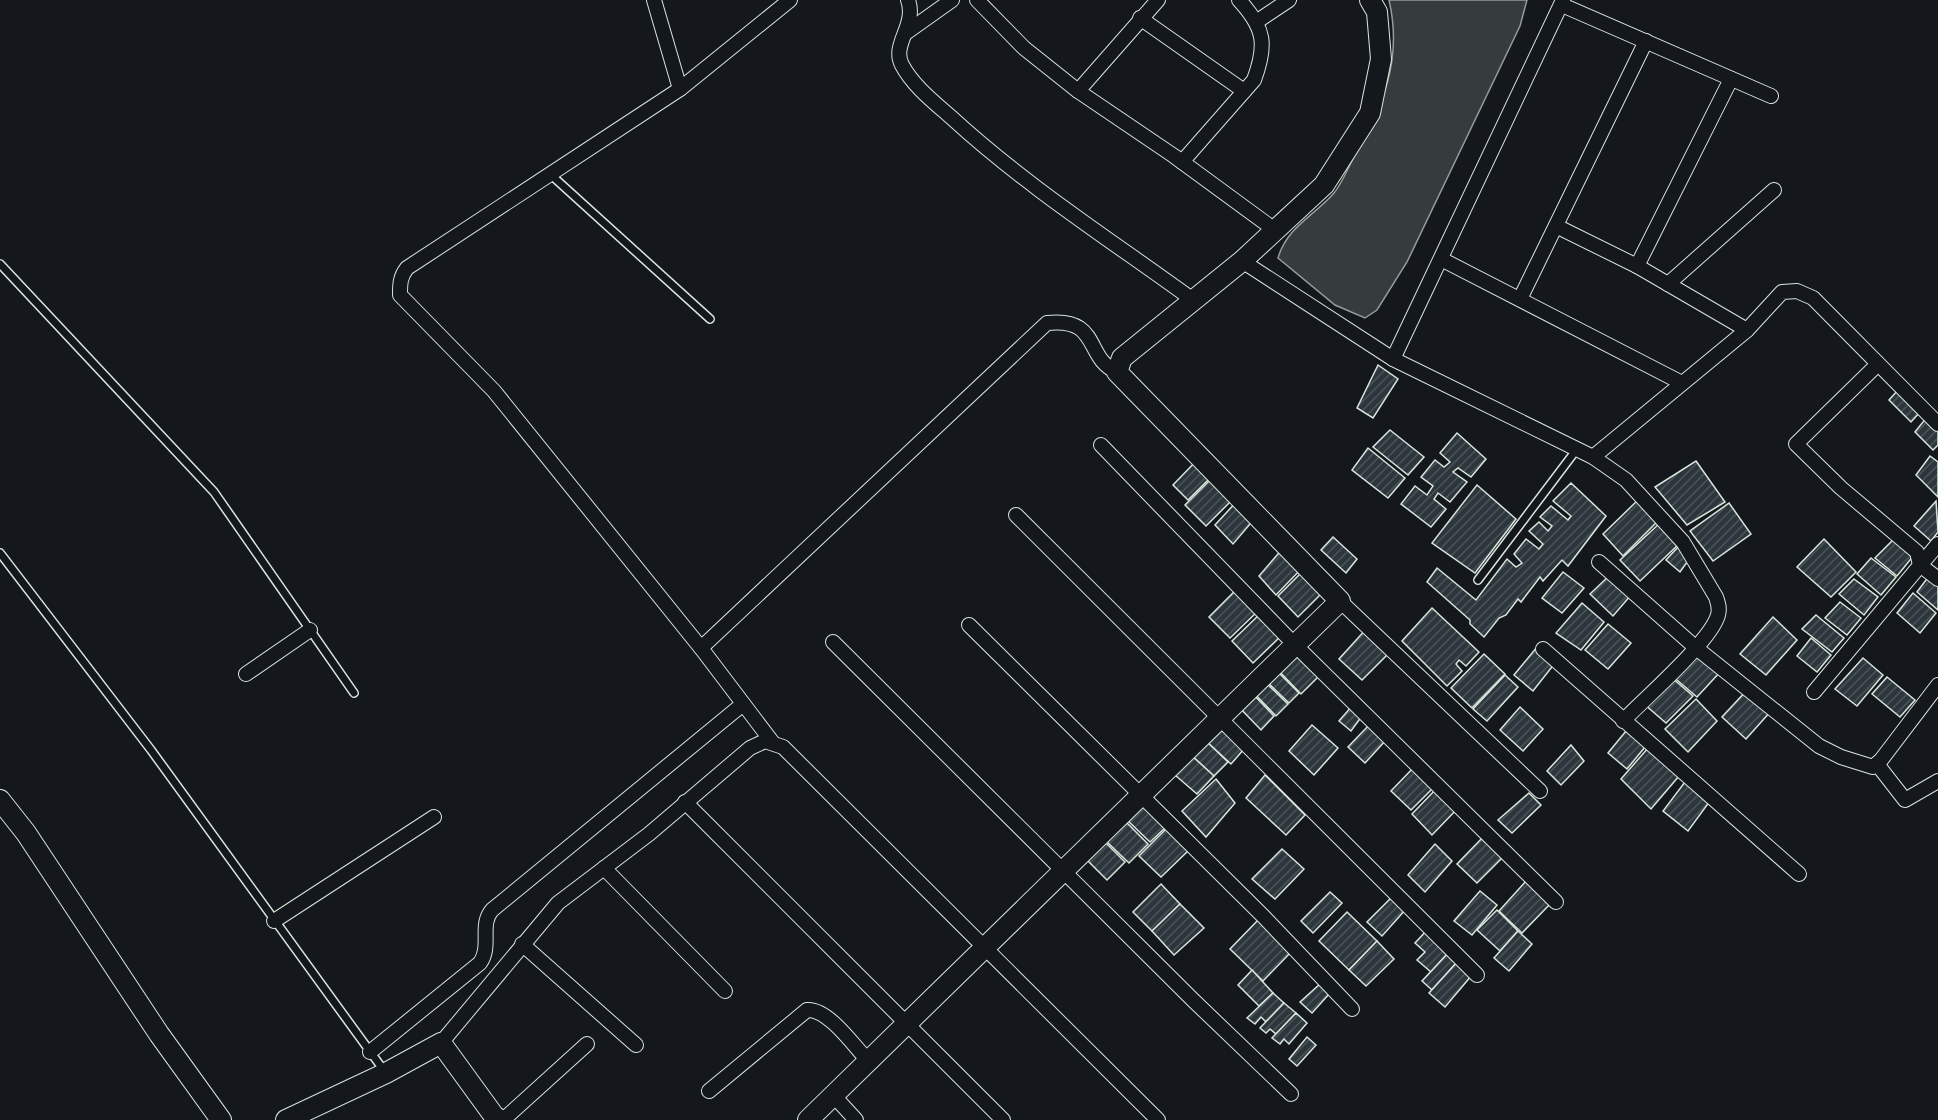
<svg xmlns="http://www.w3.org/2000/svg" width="1938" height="1120" font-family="'Source Sans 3',sans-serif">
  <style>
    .water { fill: #363b3e; stroke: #939e99; stroke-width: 1.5 }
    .building { fill: url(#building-hatch); stroke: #d8e6dc; stroke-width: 1.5 }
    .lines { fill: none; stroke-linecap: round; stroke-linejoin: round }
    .lane-casing { stroke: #d8e6dc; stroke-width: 10 }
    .street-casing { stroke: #d8e6dc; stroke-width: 16 }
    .secondary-casing { stroke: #d8e6dc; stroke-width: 22 }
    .lane { stroke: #14181c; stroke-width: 7 }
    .street { stroke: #14181c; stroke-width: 14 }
    .secondary { stroke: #14181c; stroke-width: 20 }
  </style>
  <defs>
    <pattern id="building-hatch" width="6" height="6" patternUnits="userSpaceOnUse" patternTransform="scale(1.5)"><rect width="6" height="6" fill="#2c363c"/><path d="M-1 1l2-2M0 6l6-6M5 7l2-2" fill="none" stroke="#4a5358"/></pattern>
  </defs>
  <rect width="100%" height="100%" fill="#14181c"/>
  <path class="water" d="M1389,0H1527L1520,26L1407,262L1377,310L1365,318L1335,305L1278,258C1287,227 1314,216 1334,193C1342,183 1348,168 1354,157C1383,105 1403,60 1389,0Z"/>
  <g class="building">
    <polygon points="1378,365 1398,379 1373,418 1357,408"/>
    <polygon points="1899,389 1921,411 1911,422 1889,400"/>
    <polygon points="1927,417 1938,428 1938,445 1933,450 1915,432"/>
    <polygon points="1390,430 1424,457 1408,475 1373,447"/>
    <polygon points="1457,433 1486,459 1471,477 1458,468 1453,472 1467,482 1450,502 1438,493 1434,499 1446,509 1431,527 1401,504 1415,486 1427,495 1433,486 1421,477 1435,460 1444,467 1450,462 1440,453"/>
    <polygon points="1368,448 1405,478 1388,498 1352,470"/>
    <polygon points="1930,456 1938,462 1938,497 1916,475"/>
    <polygon points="1199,458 1214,474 1188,500 1173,485"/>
    <polygon points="1696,461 1725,502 1687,525 1655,487"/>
    <polygon points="1215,475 1236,496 1206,526 1185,505"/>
    <polygon points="1571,483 1606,516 1568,566 1562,560 1543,581 1540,577 1521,602 1518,599 1506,615 1499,618 1484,637 1470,624 1470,620 1427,582 1437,568 1476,600 1507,559 1516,567 1522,563 1514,554 1526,539 1539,549 1543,544 1529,531 1539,522 1548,531 1552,526 1540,517 1551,506 1568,520 1571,516 1553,501"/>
    <polygon points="1477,485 1516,519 1475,573 1432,543"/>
    <polygon points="1239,499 1256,517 1233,544 1215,525"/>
    <polygon points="1639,499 1658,521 1623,556 1603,534"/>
    <polygon points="1936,501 1938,532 1931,541 1914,526"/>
    <polygon points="1729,503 1751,534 1713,561 1690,531"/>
    <polygon points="1660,523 1679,544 1640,581 1620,560"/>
    <polygon points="1333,537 1357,559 1346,573 1321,550"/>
    <polygon points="1824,539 1856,572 1831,597 1797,567"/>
    <polygon points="1894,539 1914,555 1897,576 1875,558"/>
    <polygon points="1680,545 1690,558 1680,572 1666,560"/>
    <polygon points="1284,547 1303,567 1276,595 1259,576"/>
    <polygon points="1871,558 1896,577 1881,595 1857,574"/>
    <polygon points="1305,569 1325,590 1298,617 1278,596"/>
    <polygon points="1563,572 1584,588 1562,613 1542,598"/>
    <polygon points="1610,575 1631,595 1613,616 1590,594"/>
    <polygon points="1929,576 1938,583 1938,610 1917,592"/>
    <polygon points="1854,579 1878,597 1864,615 1839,594"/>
    <polygon points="1239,587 1258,611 1230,638 1209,617"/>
    <polygon points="1913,593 1936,613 1920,633 1897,613"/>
    <polygon points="1840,602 1861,618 1847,635 1825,618"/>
    <polygon points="1582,603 1604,622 1581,650 1556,633"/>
    <polygon points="1432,608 1479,652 1466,666 1459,660 1456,664 1462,671 1447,686 1402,641"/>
    <polygon points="1261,613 1282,635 1253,663 1232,641"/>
    <polygon points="1816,615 1844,638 1832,652 1802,629"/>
    <polygon points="1773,617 1797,640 1766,675 1740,654"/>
    <polygon points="1608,624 1631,643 1608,669 1585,650"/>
    <polygon points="1367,628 1391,651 1362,680 1339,659"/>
    <polygon points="1811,638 1831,655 1817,672 1797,656"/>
    <polygon points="1537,647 1555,663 1533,691 1514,675"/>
    <polygon points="1296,649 1321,674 1301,694 1276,668"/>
    <polygon points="1696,650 1721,671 1697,697 1671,675"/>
    <polygon points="1484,654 1505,674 1472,708 1451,688"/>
    <polygon points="1863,658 1883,675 1857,706 1835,689"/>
    <polygon points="1275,669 1299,693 1289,703 1264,679"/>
    <polygon points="1505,675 1518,687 1487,721 1473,709"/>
    <polygon points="1671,677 1693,696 1666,723 1644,704"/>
    <polygon points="1887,677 1915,700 1900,717 1872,694"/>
    <polygon points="1263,680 1288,704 1276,716 1252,691"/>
    <polygon points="1747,690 1771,711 1746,739 1722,717"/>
    <polygon points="1251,692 1274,716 1261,730 1237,705"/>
    <polygon points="1696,699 1717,721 1688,752 1665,729"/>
    <polygon points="1352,706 1362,716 1351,731 1339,721"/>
    <polygon points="1520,707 1543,729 1523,751 1500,730"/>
    <polygon points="1370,724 1386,740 1365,763 1348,747"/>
    <polygon points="1220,725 1244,749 1231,764 1206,741"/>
    <polygon points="1312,725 1338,748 1314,775 1289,751"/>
    <polygon points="1626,731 1645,747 1627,769 1608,753"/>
    <polygon points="1206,741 1228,762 1214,776 1191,755"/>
    <polygon points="1571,745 1584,761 1561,785 1547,771"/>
    <polygon points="1648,748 1679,776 1651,809 1621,779"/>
    <polygon points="1191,755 1214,776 1197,794 1175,775"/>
    <polygon points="1415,766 1435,786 1411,810 1391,791"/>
    <polygon points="1265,775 1305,815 1286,835 1246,798"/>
    <polygon points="1216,779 1235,803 1206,837 1182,811"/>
    <polygon points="1685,782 1710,801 1688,831 1663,811"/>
    <polygon points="1437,788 1458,808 1432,835 1412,814"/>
    <polygon points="1529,793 1541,805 1512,833 1498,820"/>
    <polygon points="1143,803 1166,827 1150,842 1126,819"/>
    <polygon points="1125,821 1148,844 1129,863 1105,840"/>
    <polygon points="1167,828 1189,850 1161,877 1139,856"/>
    <polygon points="1485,835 1505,855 1477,883 1457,864"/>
    <polygon points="1104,841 1125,862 1107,880 1086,859"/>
    <polygon points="1435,844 1452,861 1425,892 1408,875"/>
    <polygon points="1282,849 1304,869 1275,899 1252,879"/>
    <polygon points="1528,879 1552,902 1522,933 1499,911"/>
    <polygon points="1161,884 1180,904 1152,931 1133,912"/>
    <polygon points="1480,891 1497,905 1472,935 1454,921"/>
    <polygon points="1330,892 1342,903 1313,933 1301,921"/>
    <polygon points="1392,897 1406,909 1382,936 1367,922"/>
    <polygon points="1180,904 1204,928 1174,955 1152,931"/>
    <polygon points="1497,910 1518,931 1500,951 1477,930"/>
    <polygon points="1347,912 1377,941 1349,970 1319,941"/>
    <polygon points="1259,919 1291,952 1263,981 1230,949"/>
    <polygon points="1427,930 1449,952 1431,972 1417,960 1425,952 1415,943"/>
    <polygon points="1518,931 1532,944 1509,971 1494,958"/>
    <polygon points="1377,941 1394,959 1366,986 1349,970"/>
    <polygon points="1449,952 1458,961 1432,990 1422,981"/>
    <polygon points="1458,961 1472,975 1445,1007 1429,993"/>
    <polygon points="1252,970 1273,993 1259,1006 1238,985"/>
    <polygon points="1321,983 1330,993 1312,1013 1300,1002"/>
    <polygon points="1273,993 1284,1003 1266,1022 1261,1017 1255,1024 1247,1018"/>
    <polygon points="1284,1003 1296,1013 1276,1034 1270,1029 1266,1033 1260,1028"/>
    <polygon points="1296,1013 1307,1023 1289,1044 1284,1039 1280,1044 1272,1038"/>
    <polygon points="1307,1037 1316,1045 1297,1066 1289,1059"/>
  </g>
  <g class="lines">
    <defs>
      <g id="lane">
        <polyline points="550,174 710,319"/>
        <polyline points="0,264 214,492 354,693"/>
        <polyline points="0,553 151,750 385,1072"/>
        <polyline points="1478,580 1577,449"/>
      </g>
      <g id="street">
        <polyline points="654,0 680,89"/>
        <path d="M908,0C917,26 891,44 902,65C913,86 935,103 952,118C1026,186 1112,241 1193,300"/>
        <polyline points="977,0 1024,48 1078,91 1174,156 1275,230"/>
        <polyline points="1562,5 1771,96"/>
        <polyline points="1140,18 1244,91"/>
        <polyline points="1256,22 1289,0"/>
        <polyline points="907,32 952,0"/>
        <polyline points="1078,91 1158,0"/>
        <path d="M1182,162L1254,80C1267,45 1265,28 1239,0"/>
        <polyline points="1556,226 1637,266 1747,330"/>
        <polyline points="1441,259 1682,383"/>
        <path d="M1242,261L1393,359L1593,457L1626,480L1683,542L1716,597C1718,603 1720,608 1718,615C1711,641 1645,698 1623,721"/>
        <polyline points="1637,266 1731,79"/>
        <polyline points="1668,284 1774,190"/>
        <polyline points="1520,299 1646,41"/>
        <polyline points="1393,359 1563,0"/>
        <polyline points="1878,364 1796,444 1841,488 1917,552 1920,565 1938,579"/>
        <polyline points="1101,445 1295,645 1556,902"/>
        <polyline points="1593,457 1747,330 1782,292 1797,291 1813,298 1938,424"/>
        <polyline points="1016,515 1477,975"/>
        <polyline points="1599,562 1695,647 1819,746 1841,757 1873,767 1881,760 1938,685"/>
        <polyline points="1340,601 1540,791"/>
        <polyline points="969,625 1263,916 1352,1009"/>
        <polyline points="833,642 1194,1001 1291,1094"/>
        <path d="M701,648L1047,323C1101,317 1084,358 1117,372"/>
        <polyline points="1543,649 1799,874"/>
        <polyline points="246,674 310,630"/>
        <polyline points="1814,692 1938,544"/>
        <path d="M773,743L701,648L494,391L400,295C400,284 400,277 407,268L680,89L790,0"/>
        <polyline points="1877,764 1905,800 1938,781"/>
        <polyline points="685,802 1003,1120"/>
        <polyline points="604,868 725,991"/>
        <polyline points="274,921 434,817"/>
        <polyline points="522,944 636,1045"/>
        <polyline points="441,1043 558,903 649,834 750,748 765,741 783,747 1158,1120"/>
        <path d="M370,1052L480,963C492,946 479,925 492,910L743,704"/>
        <path d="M709,1091L807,1010C828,1008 855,1047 869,1062"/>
        <polyline points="834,1096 856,1120"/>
        <polyline points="503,1120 587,1044"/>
      </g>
      <g id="secondary">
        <polyline points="0,800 26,833 159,1034 221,1120"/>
        <polyline points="286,1120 386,1073 441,1043 494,1116 500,1120"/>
        <polyline points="808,1120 1340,601 1117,372 1122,358 1242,261 1324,185 1370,113 1381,59 1377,12 1370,0"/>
      </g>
    </defs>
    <use href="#lane" class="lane-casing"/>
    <use href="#street" class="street-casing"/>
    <use href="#secondary" class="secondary-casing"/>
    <use href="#lane" class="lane"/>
    <use href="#street" class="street"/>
    <use href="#secondary" class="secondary"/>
  </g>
</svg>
